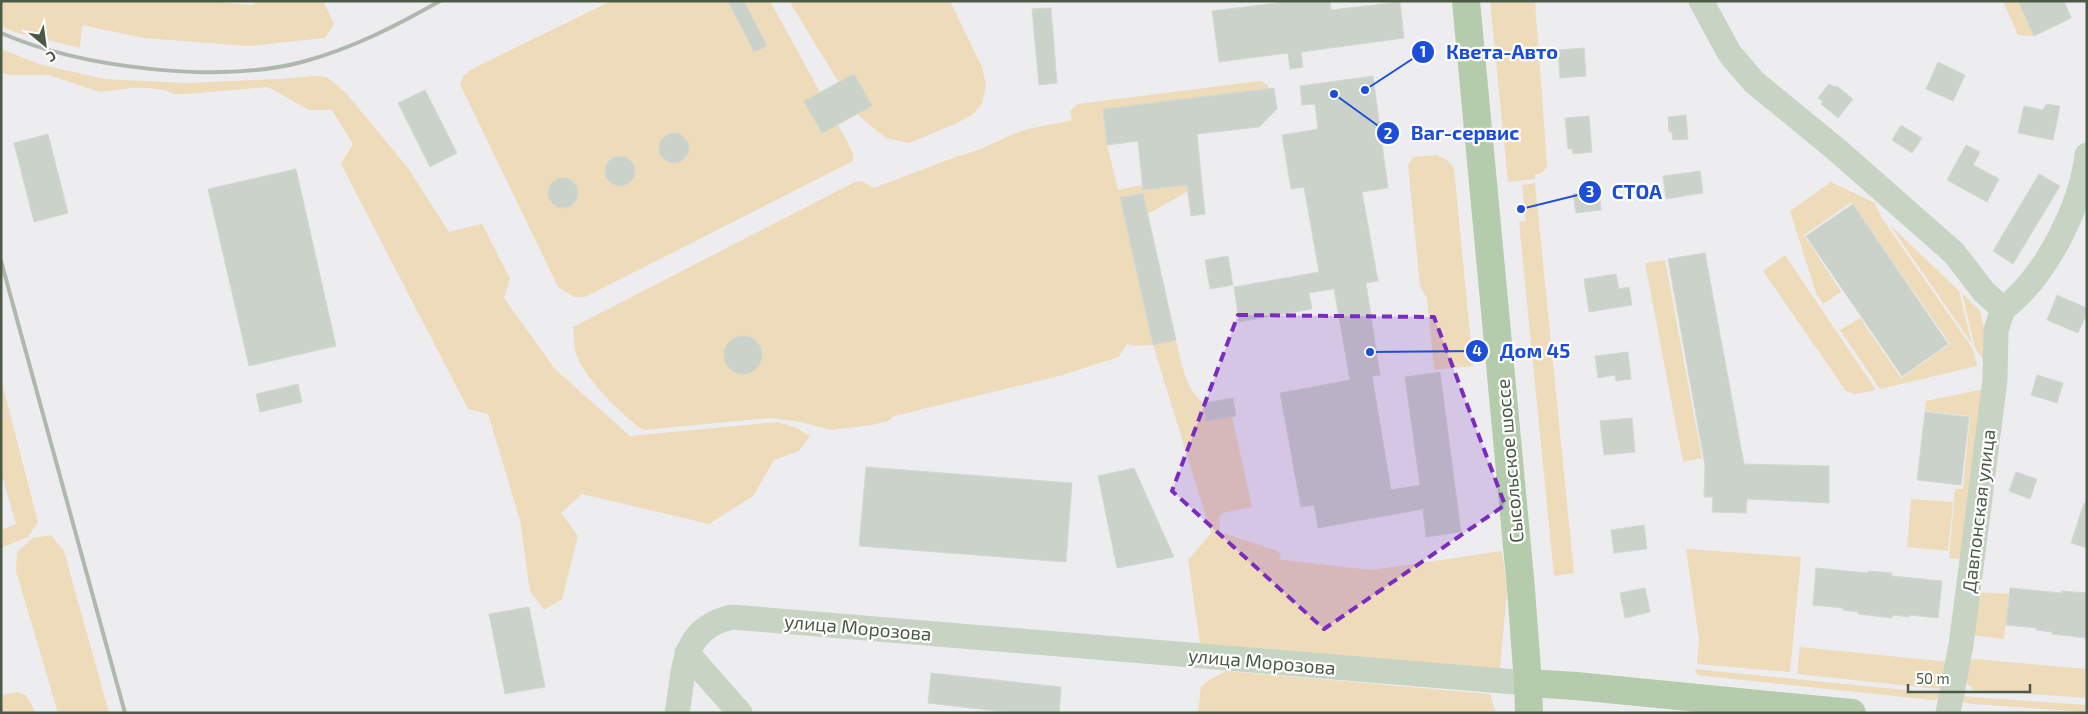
<svg xmlns="http://www.w3.org/2000/svg" width="2088" height="714" font-family="'Exo 2',sans-serif">
  <style>
    .green { fill: #eedbba }
    .building { fill: #cbd2ca; stroke: #d1d9d1 }
    .lines { fill: none; stroke-linecap: round; stroke-linejoin: round }
    .minor { stroke: #c8d4c3; stroke-width: 25 }
    .major { stroke: #b5ccac; stroke-width: 28 }
    .rail { stroke: #b0b7af; stroke-width: 4 }
    .marked { fill: #7b2cbf; fill-opacity: 0.2; stroke: #7b2cbf; stroke-width: 4; stroke-dasharray: 10 6; stroke-linejoin: round }
    .labels { text-anchor: middle; dominant-baseline: central; stroke-width: 4.5; stroke-linejoin: round; paint-order: stroke }
    .street-label { font-size: 19px; fill: #4b5a45; stroke: #fff }
    .leader { fill: none; stroke: #1d4ed8; stroke-width: 2 }
    .callout-dot { fill: #1d4ed8; stroke: #fff; stroke-width: 2 }
    .mark-label { font-size: 15px; text-anchor: middle; font-weight: bold; fill: #fff }
    .callout-label { font-size: 20px; text-anchor: middle; font-weight: bold; fill: #1d4ed8; stroke: #fff; stroke-width: 4.5; stroke-linejoin: round; paint-order: stroke }
  </style>
  <rect width="100%" height="100%" fill="#ededf0"/>
  <g class="green">
    <polygon points="1,1 204,1 253,5 256,1 323,1 334,24 325,38 248,46 144,38 82,25 80,48 14,32 1,26"/>
    <polygon points="611,1 770,1 847,141 853,154 853,161 585,297 574,297 558,287 460,84 464,75 470,70"/>
    <polygon points="789,1 950,1 982,67 986,85 982,104 972,115 953,125 909,143 886,138 860,117"/>
    <polygon points="1490,1 1535,1 1547,165 1545,170 1540,174 1535,174 1535,179 1508,182"/>
    <polygon points="2003,1 2018,1 2034,36 2018,35"/>
    <polygon points="1,49 39,64 104,79 185,83 280,79 316,76 327,77 345,92 408,168 449,232 482,224 510,279 504,298 555,369 630,436 777,422 797,428 810,436 799,451 774,460 753,496 709,524 582,494 561,513 578,536 562,599 544,610 530,591 520,520 488,414 468,409 341,164 353,144 332,110 309,110 268,87 188,94 174,94 165,90 148,88 132,88 100,92 48,75 11,75 1,73"/>
    <path d="M1260,81L1267,84L1270,89L1103,110L1107,145L1118,190L1141,185L1144,190L1202,183L1148,214L1147,210L1120,199L1153,345L1176,340C1181,361 1185,388 1203,403C1210,409 1223,413 1232,416L1252,507L1223,513L1219,517L1220,532L1278,551L1281,556L1279,559L1283,560L1372,570L1502,551L1507,591L1500,669L1200,644L1188,560L1211,533L1153,345L1135,346L1127,344L1119,357L1059,376L894,416L888,421L872,425L831,430L801,422L770,418L643,430C622,415 581,376 575,350C574,343 574,334 573,327L855,182L862,181L874,188L958,156C979,152 996,141 1016,133C1034,126 1053,125 1072,120L1070,111L1078,104Z"/>
    <polygon points="1437,155 1447,160 1454,168 1473,366 1434,370 1427,298 1420,286 1408,165 1413,157"/>
    <polygon points="1831,182 1875,203 1881,217 1973,349 1977,366 1880,389 1840,330 1860,318 1901,378 1950,344 1852,202 1804,235 1841,292 1823,304 1816,293 1790,211"/>
    <polygon points="1535,183 1574,573 1554,576 1519,222 1526,221 1522,185"/>
    <polygon points="1889,224 1959,291 1972,344"/>
    <polygon points="1785,255 1876,390 1855,394 1846,391 1763,271"/>
    <polygon points="1665,260 1702,458 1683,462 1645,263"/>
    <polygon points="1962,293 1980,311 1992,363 1987,365 1975,348"/>
    <polygon points="1,379 38,522 28,537 1,548 1,530 16,524 1,472"/>
    <polygon points="1979,390 1984,391 1966,560 1949,558 1955,489 1963,489 1970,416 1925,411 1926,401"/>
    <polygon points="1911,499 1953,502 1948,551 1907,547"/>
    <polygon points="51,535 64,551 109,713 58,713 16,571 17,552 33,538"/>
    <polygon points="1686,549 1801,557 1790,672 1697,664 1699,640"/>
    <polygon points="1975,592 2009,594 2004,639 1972,635"/>
    <polygon points="1800,647 1950,662 1943,686 1938,689 1797,674"/>
    <polygon points="1974,659 2087,669 2087,698 1973,690 1966,682 1969,661"/>
    <polygon points="1694,669 1945,694 1939,699 1932,700 1705,676 1698,675"/>
    <polygon points="1226,671 1490,694 1496,713 1198,713 1201,687 1209,680"/>
    <polygon points="18,692 26,695 36,713 1,713 1,695"/>
    <polygon points="1959,696 2087,705 2087,712 1973,704 1961,702"/>
  </g>
  <g class="building">
    <polygon points="728,1 744,1 767,46 754,52"/>
    <polygon points="1293,1 1330,1 1331,10 1400,2 1404,38 1301,52 1303,67 1290,69 1288,53 1219,62 1212,11"/>
    <polygon points="2018,1 2064,1 2071,18 2034,36"/>
    <polygon points="1051,8 1057,83 1039,85 1032,9"/>
    <polygon points="1584,48 1586,76 1560,78 1558,50"/>
    <polygon points="1938,62 1965,75 1953,101 1926,89"/>
    <polygon points="854,74 872,106 822,133 804,101"/>
    <polygon points="1373,76 1388,188 1362,192 1378,281 1366,283 1380,375 1372,376 1391,490 1420,485 1405,377 1440,372 1461,532 1426,537 1423,509 1318,528 1314,505 1301,507 1280,393 1350,380 1334,289 1309,293 1312,309 1239,322 1234,287 1319,272 1304,187 1291,189 1282,135 1318,129 1315,104 1302,105 1300,86"/>
    <polygon points="1829,84 1834,87 1837,86 1853,99 1838,118 1821,104 1823,101 1818,98"/>
    <polygon points="1274,88 1277,109 1259,127 1197,134 1205,214 1191,216 1187,185 1143,190 1138,141 1107,145 1103,109"/>
    <polygon points="425,90 457,153 430,167 398,103"/>
    <polygon points="2046,104 2060,106 2053,140 2018,133 2024,106 2043,110"/>
    <polygon points="1686,115 1688,139 1673,140 1672,132 1669,132 1668,117"/>
    <polygon points="1589,116 1592,152 1573,154 1572,148 1568,149 1565,118"/>
    <polygon points="1901,125 1922,138 1912,153 1892,140"/>
    <circle cx="674" cy="148" r="15"/>
    <polygon points="48,134 68,213 34,222 14,143"/>
    <polygon points="1966,145 1980,152 1973,165 1999,179 1987,202 1947,180"/>
    <circle cx="620" cy="171" r="15"/>
    <polygon points="296,169 336,346 249,366 208,189"/>
    <polygon points="1700,171 1703,193 1666,199 1663,176"/>
    <polygon points="2039,174 2060,186 2013,264 1993,251"/>
    <circle cx="563" cy="193" r="15"/>
    <polygon points="1599,190 1601,210 1576,213 1573,194"/>
    <polygon points="1143,193 1176,340 1153,345 1120,198"/>
    <polygon points="1853,204 1948,344 1902,376 1806,236"/>
    <polygon points="1705,253 1744,464 1829,466 1829,503 1747,499 1746,513 1712,512 1713,497 1704,497 1705,465 1668,259"/>
    <polygon points="1228,256 1233,285 1210,289 1205,260"/>
    <polygon points="1616,274 1619,289 1629,287 1632,305 1589,312 1584,279"/>
    <polygon points="2057,295 2087,308 2087,313 2078,333 2047,320"/>
    <circle cx="743" cy="355" r="19"/>
    <polygon points="1628,352 1631,379 1616,381 1615,375 1598,378 1595,356"/>
    <polygon points="2037,375 2063,383 2057,403 2031,395"/>
    <polygon points="298,384 302,402 260,412 256,394"/>
    <polygon points="1233,398 1236,416 1206,421 1203,403"/>
    <polygon points="1925,412 1969,417 1961,485 1917,480"/>
    <polygon points="1632,418 1635,452 1604,455 1600,421"/>
    <polygon points="866,467 1072,483 1066,562 859,546"/>
    <polygon points="1134,468 1174,557 1117,568 1098,476"/>
    <polygon points="2016,472 2037,479 2030,499 2009,491"/>
    <polygon points="2084,503 2087,503 2087,548 2071,543"/>
    <polygon points="1644,525 1647,549 1614,553 1611,530"/>
    <polygon points="1816,568 1868,573 1868,571 1892,573 1892,576 1942,581 1938,618 1909,615 1909,617 1893,615 1892,618 1858,614 1858,612 1843,610 1843,608 1813,605"/>
    <polygon points="1645,588 1650,612 1625,618 1620,593"/>
    <polygon points="2010,588 2062,593 2062,591 2087,593 2087,638 2052,634 2052,632 2036,630 2037,628 2006,625"/>
    <polygon points="529,607 545,687 505,694 489,614"/>
    <polygon points="931,673 1061,687 1059,713 1014,713 928,703"/>
  </g>
  <g class="lines">
    <g class="minor">
      <polyline points="1701,1 1730,54 1754,82 1837,150 1954,253 1984,292 2003,309"/>
      <path d="M2003,309C2045,278 2081,207 2087,155"/>
      <polyline points="687,653 740,713"/>
      <path d="M677,713C685,669 680,629 732,617L1528,683"/>
      <polyline points="1948,713 1961,645 1971,568 1995,380 1996,330 2003,309"/>
    </g>
    <g class="major">
      <polyline points="1466,1 1521,589 1528,683 1529,713"/>
      <polyline points="1528,683 1576,686 1852,713"/>
    </g>
    <g class="rail">
      <path d="M1,33C82,68 217,84 302,62C351,49 396,26 440,1"/>
      <polyline points="1,261 125,713"/>
    </g>
  </g>
  <path class="marked" d="M1238,315L1434,317L1505,505L1324,629L1172,491Z"/>
  <g class="labels">
    <g class="street-label">
      <text transform="translate(1509 461) rotate(-95)">Сысольское шоссе</text>
      <text transform="translate(1978 511) rotate(-83)">Давпонская улица</text>
      <text transform="translate(858 627) rotate(5)">улица Морозова</text>
      <text transform="translate(1262 661) rotate(5)">улица Морозова</text>
    </g>
  </g>
  <path class="leader" d="M1365 90L1423 52M1334 94L1388 133M1521 209L1590 192M1370 352L1477 351"/>
  <g class="callout-dot">
    <circle cx="1365" cy="90" r="5"/>
    <circle cx="1334" cy="94" r="5"/>
    <circle cx="1521" cy="209" r="5"/>
    <circle cx="1370" cy="352" r="5"/>
    <circle cx="1423" cy="52" r="12"/>
    <circle cx="1388" cy="133" r="12"/>
    <circle cx="1590" cy="192" r="12"/>
    <circle cx="1477" cy="351" r="12"/>
  </g>
  <g class="mark-label">
    <text x="1423" y="57">1</text>
    <text x="1388" y="139">2</text>
    <text x="1590" y="197">3</text>
    <text x="1477" y="356">4</text>
  </g>
  <g class="callout-label">
    <text x="1502" y="59">Квета-Авто</text>
    <text x="1465" y="140">Ваг-сервис</text>
    <text x="1637" y="199">СТОА</text>
    <text x="1535" y="358">Дом 45</text>
  </g>
  <rect width="2088" height="714" fill="none" stroke="#4b5a45" stroke-width="5"/>
  <g transform="translate(45 45) rotate(151)" stroke="#ffffff" stroke-width="4" paint-order="stroke">
  <path d="M0-4L9 19L0 12L-9 19Z" fill="#4b5a45"/>
  <text y="-8" font-size="14" font-weight="bold" text-anchor="middle" fill="#4b5a45">С</text>
  </g>
  <path d="M1908 684v8h122v-8" fill="none" stroke="#4b5a45" stroke-width="2.5"/>
  <text x="1916" y="684" font-size="15" fill="#4b5a45" stroke="#ffffff" stroke-width="4" paint-order="stroke">50 m</text>
</svg>
